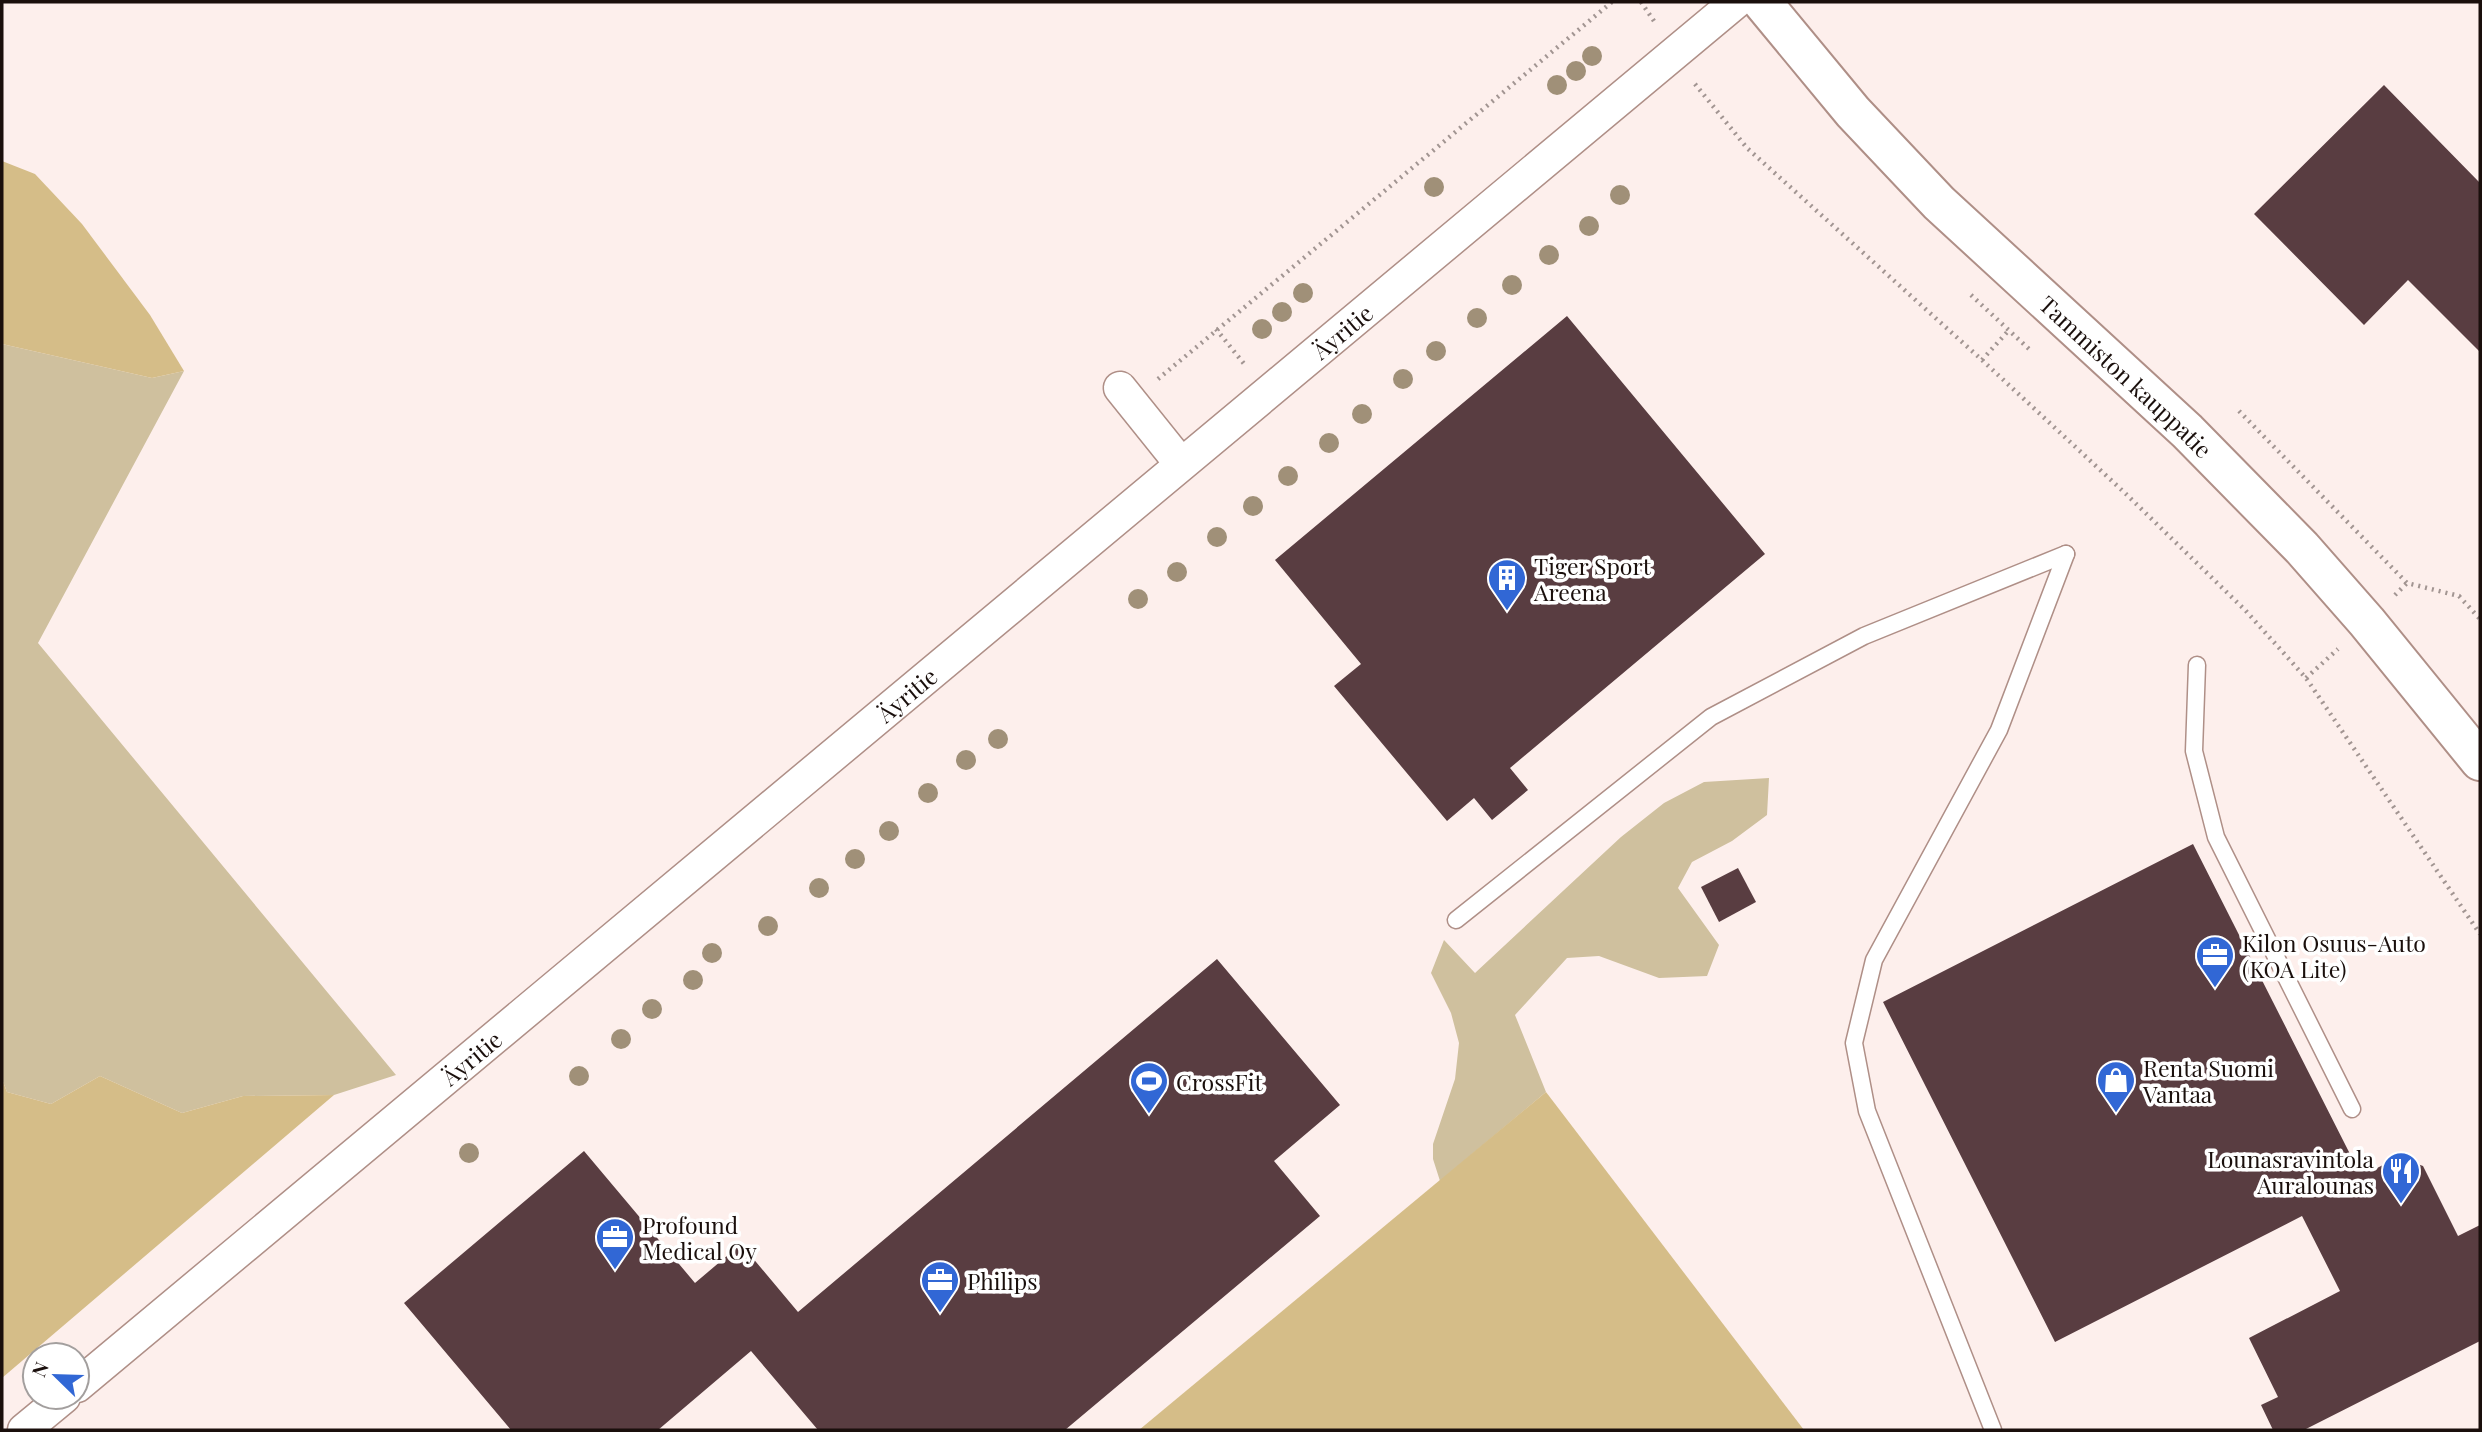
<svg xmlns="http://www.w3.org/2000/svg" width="2482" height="1432" font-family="'Playfair Display',serif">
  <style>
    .green { fill: #cfc09e }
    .forest { fill: #d5bd88 }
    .building { fill: #593d41 }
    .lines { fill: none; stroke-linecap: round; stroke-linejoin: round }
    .lane-casing { stroke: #af8f87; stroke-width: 19 }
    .street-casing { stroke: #af8f87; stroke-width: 35 }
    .secondary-casing { stroke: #af8f87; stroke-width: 42 }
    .path { stroke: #a29592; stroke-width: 4.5; stroke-dasharray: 2 5; stroke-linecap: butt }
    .lane { stroke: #fff; stroke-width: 16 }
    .street { stroke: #fff; stroke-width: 32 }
    .secondary { stroke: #fff; stroke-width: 38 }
    .tree { fill: #a09078 }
    .labels { text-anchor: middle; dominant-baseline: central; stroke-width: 7; stroke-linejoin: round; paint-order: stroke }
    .street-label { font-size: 23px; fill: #1a0f0c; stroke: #fff }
    .poi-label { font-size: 23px; fill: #1a0f0c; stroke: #fff; text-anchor: start }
  </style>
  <rect width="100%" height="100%" fill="#fdefec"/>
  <g class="green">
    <polygon points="2,344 152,378 184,371 38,643 396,1075 334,1095 243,1096 182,1113 100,1076 51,1104 7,1092 2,1079"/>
    <polygon points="1769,778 1767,815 1732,841 1692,862 1678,888 1719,945 1707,976 1659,978 1599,956 1567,958 1515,1015 1546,1092 1440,1181 1433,1159 1433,1144 1455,1079 1459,1043 1451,1013 1431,973 1444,940 1475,973 1621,837 1664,803 1704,782"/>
  </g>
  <g class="forest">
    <polygon points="2,161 35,174 82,224 150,315 184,371 152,378 2,344"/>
    <polygon points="100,1076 182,1113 243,1096 334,1095 2,1378 2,1079 7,1092 51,1104"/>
    <polygon points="1546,1092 1804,1430 1139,1430"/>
  </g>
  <g class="building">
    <polygon points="2384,85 2480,183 2480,352 2408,280 2364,325 2254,214"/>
    <polygon points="1567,316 1765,554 1510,768 1528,790 1492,820 1474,798 1447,821 1334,686 1361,664 1275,560"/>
    <polygon points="2193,844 2350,1154 2377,1168 2399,1157 2423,1166 2458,1236 2480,1225 2480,1341 2304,1430 2273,1430 2261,1405 2278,1397 2249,1338 2340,1291 2302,1216 2055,1342 1883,1002"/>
    <polygon points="1738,868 1756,902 1719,922 1701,887"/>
    <polygon points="1217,959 1340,1105 1274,1161 1320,1216 1065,1430 818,1430 751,1351 658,1430 511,1430 404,1303 584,1151 695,1283 741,1244 798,1312"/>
  </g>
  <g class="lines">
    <defs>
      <g id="lane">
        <polyline points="2197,665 2194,751 2216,837 2352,1109"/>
        <polyline points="1456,920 1711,717 1864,636 2066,554"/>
        <polyline points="1993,1430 1867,1111 1854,1043 1874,960 1999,730 2066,554"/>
      </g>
      <g id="street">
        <polyline points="1120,388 1181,464"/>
        <path id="s1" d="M77,1386L1736,2"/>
        <polyline points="24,1430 64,1397"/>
      </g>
      <g id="secondary">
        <path id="s2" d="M1762,2L1853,112L1939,203L2187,431L2302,548L2367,622L2480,761"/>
      </g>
    </defs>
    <use href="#lane" class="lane-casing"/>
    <use href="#street" class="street-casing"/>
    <use href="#secondary" class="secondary-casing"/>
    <g class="path">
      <polyline points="1641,2 1656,24"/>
      <polyline points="1695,84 1747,148 1982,360 2126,494 2245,610 2306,678 2480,934"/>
      <polyline points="1971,295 2029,349"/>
      <polyline points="1216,329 1245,365"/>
      <polyline points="1982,360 2009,330"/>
      <polyline points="1158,379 1612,2"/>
      <polyline points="2239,411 2407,583 2459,596 2480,619"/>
      <polyline points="2395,595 2407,583"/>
      <polyline points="2306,678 2338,649"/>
    </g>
    <use href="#lane" class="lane"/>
    <use href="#street" class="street"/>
    <use href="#secondary" class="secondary"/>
  </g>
  <g class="tree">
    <circle cx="1592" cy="56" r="10"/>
    <circle cx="1576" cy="71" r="10"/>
    <circle cx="1557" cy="85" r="10"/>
    <circle cx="1434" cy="187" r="10"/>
    <circle cx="1620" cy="195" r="10"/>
    <circle cx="1589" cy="226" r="10"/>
    <circle cx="1549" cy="255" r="10"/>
    <circle cx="1512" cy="285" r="10"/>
    <circle cx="1303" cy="293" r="10"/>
    <circle cx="1282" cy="312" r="10"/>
    <circle cx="1477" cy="318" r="10"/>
    <circle cx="1262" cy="329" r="10"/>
    <circle cx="1436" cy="351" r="10"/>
    <circle cx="1403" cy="379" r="10"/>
    <circle cx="1362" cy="414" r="10"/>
    <circle cx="1329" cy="443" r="10"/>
    <circle cx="1288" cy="476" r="10"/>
    <circle cx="1253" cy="506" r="10"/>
    <circle cx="1217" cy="537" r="10"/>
    <circle cx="1177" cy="572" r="10"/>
    <circle cx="1138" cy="599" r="10"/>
    <circle cx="998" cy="739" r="10"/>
    <circle cx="966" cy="760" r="10"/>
    <circle cx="928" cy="793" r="10"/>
    <circle cx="889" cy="831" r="10"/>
    <circle cx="855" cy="859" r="10"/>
    <circle cx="819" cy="888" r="10"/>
    <circle cx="768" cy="926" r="10"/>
    <circle cx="712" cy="953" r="10"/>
    <circle cx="693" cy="980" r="10"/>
    <circle cx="652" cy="1009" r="10"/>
    <circle cx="621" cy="1039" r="10"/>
    <circle cx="579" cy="1076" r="10"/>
    <circle cx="469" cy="1153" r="10"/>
  </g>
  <defs>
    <symbol id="building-pin" viewBox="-11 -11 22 30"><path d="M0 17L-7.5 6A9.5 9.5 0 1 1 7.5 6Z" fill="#3167d5" stroke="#fff"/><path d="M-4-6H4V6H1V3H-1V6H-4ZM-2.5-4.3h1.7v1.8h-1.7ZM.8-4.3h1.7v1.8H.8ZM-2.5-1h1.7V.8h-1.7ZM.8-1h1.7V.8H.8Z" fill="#fff"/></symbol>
    <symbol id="office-pin" viewBox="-11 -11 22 30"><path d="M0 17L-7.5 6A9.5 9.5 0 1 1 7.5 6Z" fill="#3167d5" stroke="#fff"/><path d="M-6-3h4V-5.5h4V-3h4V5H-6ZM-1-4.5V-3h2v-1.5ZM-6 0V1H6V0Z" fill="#fff"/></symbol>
    <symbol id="shop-pin" viewBox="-11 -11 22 30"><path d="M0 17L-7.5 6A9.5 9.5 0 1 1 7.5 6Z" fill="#3167d5" stroke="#fff"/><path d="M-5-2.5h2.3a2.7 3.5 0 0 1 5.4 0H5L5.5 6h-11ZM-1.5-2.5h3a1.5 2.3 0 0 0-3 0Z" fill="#fff"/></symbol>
    <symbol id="stadium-pin" viewBox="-11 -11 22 30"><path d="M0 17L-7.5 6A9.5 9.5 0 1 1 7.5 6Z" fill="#3167d5" stroke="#fff"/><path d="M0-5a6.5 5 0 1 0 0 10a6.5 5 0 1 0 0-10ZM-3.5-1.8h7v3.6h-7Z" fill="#fff"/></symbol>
    <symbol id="restaurant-pin" viewBox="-11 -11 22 30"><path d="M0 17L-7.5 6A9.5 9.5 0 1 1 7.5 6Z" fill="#3167d5" stroke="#fff"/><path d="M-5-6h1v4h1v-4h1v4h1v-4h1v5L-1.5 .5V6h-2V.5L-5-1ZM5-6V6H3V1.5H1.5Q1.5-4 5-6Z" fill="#fff"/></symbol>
  </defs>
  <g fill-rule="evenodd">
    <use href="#building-pin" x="1485" y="556" width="44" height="60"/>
    <use href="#office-pin" x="2193" y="933" width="44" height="60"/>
    <use href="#shop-pin" x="2094" y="1058" width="44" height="60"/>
    <use href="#stadium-pin" x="1127" y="1059" width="44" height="60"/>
    <use href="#restaurant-pin" x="2379" y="1149" width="44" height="60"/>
    <use href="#office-pin" x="593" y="1215" width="44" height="60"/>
    <use href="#office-pin" x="918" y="1258" width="44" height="60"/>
  </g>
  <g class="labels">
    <g class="street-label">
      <text stroke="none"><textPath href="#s1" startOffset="1647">Äyritie</textPath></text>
      <text stroke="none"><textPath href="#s2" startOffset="523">Tammiston kauppatie</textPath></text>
      <text stroke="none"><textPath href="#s1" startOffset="1080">Äyritie</textPath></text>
      <text stroke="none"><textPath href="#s1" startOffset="513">Äyritie</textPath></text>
    </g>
    <g class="poi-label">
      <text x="1534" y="565">Tiger Sport<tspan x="1534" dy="26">Areena</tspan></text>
      <text x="2242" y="942">Kilon Osuus-Auto<tspan x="2242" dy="26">(KOA Lite)</tspan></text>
      <text x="2143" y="1067">Renta Suomi<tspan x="2143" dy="26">Vantaa</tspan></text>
      <text x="1176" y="1081">CrossFit</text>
      <text x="2374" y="1158" text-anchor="end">Lounasravintola<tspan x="2374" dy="26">Auralounas</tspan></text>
      <text x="642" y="1224">Profound<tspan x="642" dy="26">Medical Oy</tspan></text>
      <text x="967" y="1280">Philips</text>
    </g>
  </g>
  <rect width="2482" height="1432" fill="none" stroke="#1a0f0c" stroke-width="7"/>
  <g transform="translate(56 1376) rotate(293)"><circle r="33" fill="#ffffff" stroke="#a39f9e" stroke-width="2"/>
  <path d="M0-5L12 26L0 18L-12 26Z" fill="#3167d5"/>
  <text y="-10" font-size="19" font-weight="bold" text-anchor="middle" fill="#1a0f0c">N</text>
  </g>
</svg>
